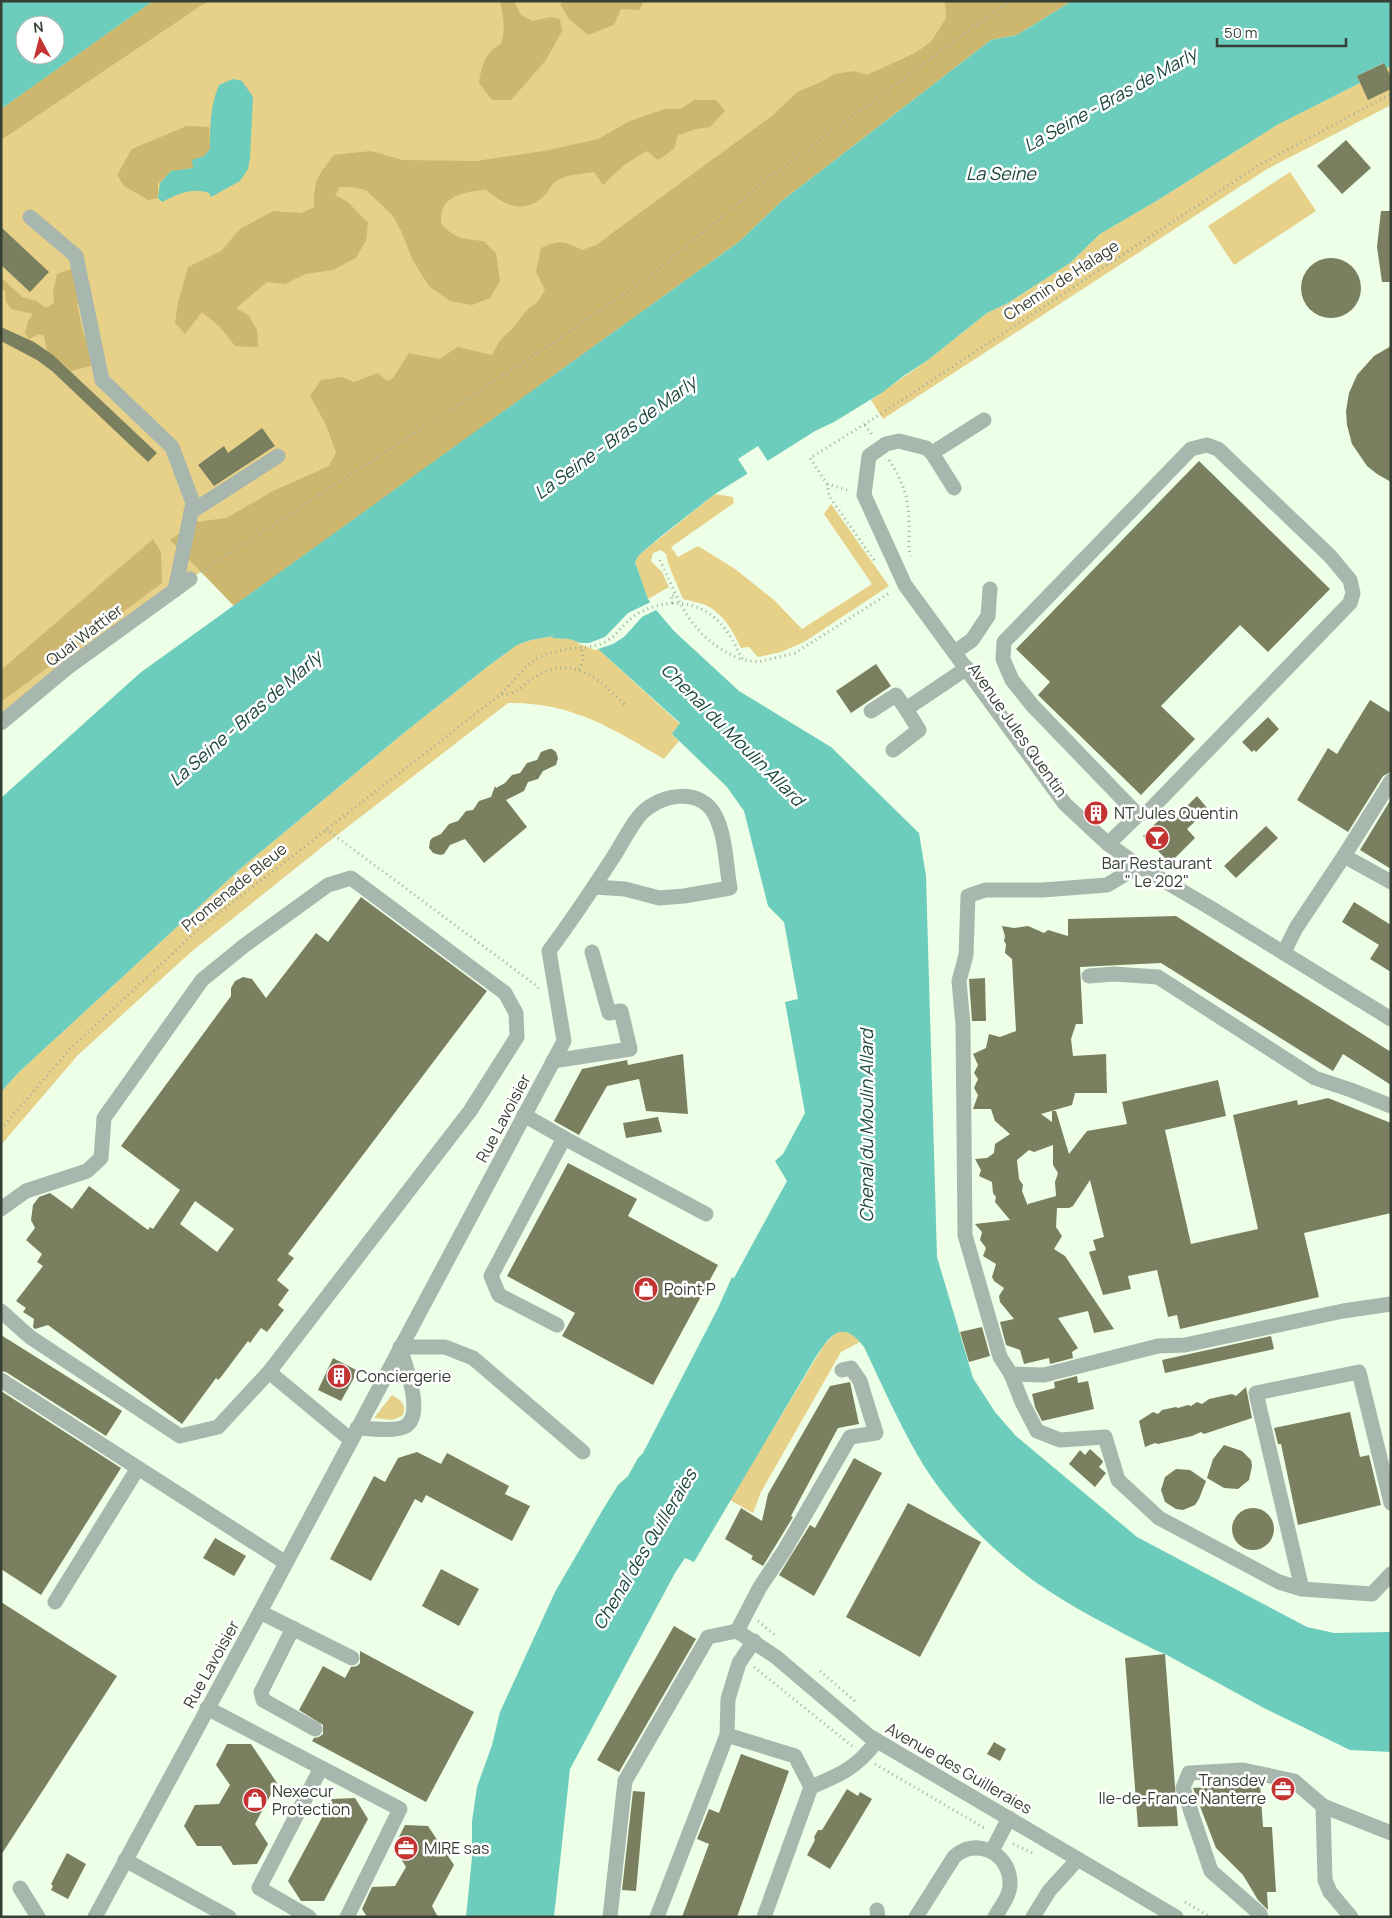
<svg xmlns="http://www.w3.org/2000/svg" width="1392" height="1918" font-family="Manrope,sans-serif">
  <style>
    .green { fill: #e7d088 }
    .forest { fill: #cdb76f }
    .water { fill: #6dcdbc; fill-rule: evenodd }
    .pier { fill: #edffe6 }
    .building { fill: #7a7f5f; fill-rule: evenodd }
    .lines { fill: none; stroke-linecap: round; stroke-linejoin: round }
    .path { stroke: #a1af9c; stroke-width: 3; stroke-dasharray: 1 4; stroke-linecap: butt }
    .minor { stroke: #a8b7ae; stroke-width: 15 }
    .path-bridge { stroke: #a1af9c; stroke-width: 3; stroke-dasharray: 1 4; stroke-linecap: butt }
    .labels { text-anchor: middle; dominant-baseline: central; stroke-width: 5; stroke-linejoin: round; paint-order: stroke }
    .street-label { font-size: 16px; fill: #363f33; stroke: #fff }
    .poi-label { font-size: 16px; fill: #363f33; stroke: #fff; text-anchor: start }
    .water-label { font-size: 18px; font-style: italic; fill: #1b473f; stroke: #fff }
  </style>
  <rect width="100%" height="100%" fill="#edffe6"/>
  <g class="green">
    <polygon points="153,1 1009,1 559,339 190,579 1,720 1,109"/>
    <polygon points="1384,63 1386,68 1391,67 1391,105 1267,169 883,419 871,400 928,360 987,313 1008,303 1070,263 1100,234 1158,200 1277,125 1360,83 1357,76"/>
    <polygon points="1290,172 1316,211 1234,265 1208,226"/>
    <path d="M715,494L733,497L734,503L671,547L678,557L698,546L735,569L774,600L802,629L872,584L824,514L831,504L889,586L804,642L781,652L758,657L749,647L741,648C733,631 722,611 703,604C696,602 690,601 683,599L669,566L666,554L661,550L653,553L651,561L662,572L669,587L648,599L635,562L639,555Z"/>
    <path d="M555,636L553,638L569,639L598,649L680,724L672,734L679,741L664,759C612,728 571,702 508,703L332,839L191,952L78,1055L1,1145V1092L19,1072L239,870L405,732L487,667L517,645L531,640Z"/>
    <polygon points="845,1331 853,1335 860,1342 841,1352 761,1492 753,1513 730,1500 824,1345 837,1332"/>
    <path d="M392,1395C401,1400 408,1406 402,1416L393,1420L374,1418Z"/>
  </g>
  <g class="forest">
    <polygon points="153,1 208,1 1,140 1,109"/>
    <path d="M500,1H514L521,15L533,21L550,17L560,19L562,31L546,60L511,100H492L479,83C481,68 485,51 501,44C506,30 503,16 500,1Z"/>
    <polygon points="567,1 644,1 639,10 621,9 614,25 588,35 569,19 560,4"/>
    <path d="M945,1H1072L1017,35L991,40L783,200L740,241L234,606L170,540L196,522L226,518L273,491L329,466L336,453L326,425L310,396L321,380L342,377L354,382L378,373L387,381L393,378L409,353L439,359L458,347L492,355L501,339L512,329L526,311L538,301L545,290L536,272L541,248C559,240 565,241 582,250L596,245L772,116L797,92L821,82L835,74L854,71L867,75L915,53L931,42L946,18Z"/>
    <path d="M694,100H716L725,111L710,127L696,129L678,135L674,149L658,160L647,151L624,165L603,185L594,172C582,174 567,174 556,181C551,185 548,192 544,196C523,215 504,205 486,190C471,191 451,193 443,208C441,212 441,219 441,224C456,239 463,239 484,241L496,253L500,281L490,298L472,305L450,301L429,286L413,261L402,233L393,216L366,190L350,187H340L335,195L348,202L368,223L366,241L356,258L333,270L305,274L285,284L267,282L236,308L249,316L257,330L258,347L235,346L220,327L202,312L185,334L175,323L178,303L188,267L221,251L240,229L273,211L301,213L314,207C314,179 317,177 334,155L371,151L403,160L476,161L544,151L598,139L630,121L665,109H681Z"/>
    <polygon points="187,126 209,127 210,149 193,168 171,171 158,184 158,198 148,200 124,186 117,175 132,149"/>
    <polygon points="77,267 83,300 77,304 83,333 94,356 94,365 71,371 47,350 44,336 39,334 29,339 25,333 28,321 33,314 11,309 6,301 5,291 1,288 1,277 22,297 36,301 46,308 54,303 53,292 57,274"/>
    <polygon points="153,539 161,552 162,583 1,702 1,670"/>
  </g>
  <g class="water">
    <path d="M1,1H153L1,109ZM25,25H55V55H25Z"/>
    <path d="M1072,1H1391V67L1386,68L1383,63L1357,76L1360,83L1277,125L1158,200L1100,234L1070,263L1008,303L987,313L928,360L905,375L883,392L834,422L815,431L715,494L664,534L639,555L635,562L648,599L657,611L674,631L739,691L831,747L919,833L926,876L937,1257L973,1378L995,1412L1016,1436L1137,1537L1307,1627L1334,1633L1391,1632V1752L1350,1750L1262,1707L1165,1654L1153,1649C1113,1628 1071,1607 1034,1581C990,1549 945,1503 918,1456C898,1421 881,1383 864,1347C841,1317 829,1337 814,1360L694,1562L685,1558L675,1573L570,1769L554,1917H466L472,1857V1821L477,1787L492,1745L500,1712L555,1592L602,1511L618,1485L628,1476L638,1458L643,1453L718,1308L732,1277L734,1278L787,1181L775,1161L783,1154L805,1113L785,1002L798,999L784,922L768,906L744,811L727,787L672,734L680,723L598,649L569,639L551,638L554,636L531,640L517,645L487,667L405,732L239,870L19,1072L1,1092V798L140,673L740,241L783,200L991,40L1017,35Z"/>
    <path d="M233,79L242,81L253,97L250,158L248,169L240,181L211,197L209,193C192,187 178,194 162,202L158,198L160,183L171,171L193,168L192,160L204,156L210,149C210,127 210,106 219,85Z"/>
  </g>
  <g class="pier">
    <polygon points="758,446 769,463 749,476 738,459"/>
    <polygon points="653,601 658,609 642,617 624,637 613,644 595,650 577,643 589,643 605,637 628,613"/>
  </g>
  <g class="building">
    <polygon points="1384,63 1391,77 1391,89 1368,100 1357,76"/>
    <polygon points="1346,140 1371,168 1342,194 1317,166"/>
    <polygon points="1381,211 1391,211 1391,282 1382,282 1377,247"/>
    <polygon points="1,227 49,272 30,292 1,265"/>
    <circle cx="1331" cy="288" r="30"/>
    <polygon points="1,327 34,342 53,355 157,453 148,462 52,371 37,360 1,341"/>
    <polygon points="1391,346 1391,482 1377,474 1367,466 1352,444 1347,425 1346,411 1349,393 1357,375 1374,356"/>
    <polygon points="262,428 275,446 214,486 198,465 224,446 228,453"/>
    <polygon points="1199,461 1330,589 1268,652 1240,625 1161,706 1195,739 1141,795 1038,695 1050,682 1016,649"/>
    <polygon points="876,664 891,686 851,713 836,691"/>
    <polygon points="1370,700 1391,713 1391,772 1383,776 1348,832 1297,800 1328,748 1337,754"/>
    <polygon points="1268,717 1279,729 1256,752 1254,750 1252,752 1242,742"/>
    <polygon points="549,749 552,749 556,752 558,758 556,765 543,771 538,779 528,782 524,791 506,800 527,827 484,863 465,839 450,845 444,854 440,855 433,853 429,848 430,841 432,838 441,834 449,824 458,821 466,811 473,810 479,801 491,797 495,786 496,788 505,783 512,775 520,773 527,763 537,760 541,752"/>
    <polygon points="1197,796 1208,809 1187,829 1195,838 1170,863 1143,836 1165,814 1172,821"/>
    <polygon points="1391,799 1391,869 1360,850"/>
    <polygon points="1266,826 1278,838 1236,878 1224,866"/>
    <path d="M361,897L487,991L288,1254L294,1258L277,1280L289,1290L278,1305L284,1310L267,1332L261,1328L250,1343L248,1341L221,1377L218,1380L216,1378L182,1424L48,1325L35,1329L33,1327L34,1319L23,1312L26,1308L16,1301L43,1266L37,1262L42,1254L26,1240L35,1228L31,1220L33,1205L39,1197L50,1193L72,1209L89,1186L148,1230L150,1227L153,1229L180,1190L121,1146L231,996V988L235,981L243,977L252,979L266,998L316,933L328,942ZM195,1201L234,1229L217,1252L180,1224Z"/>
    <polygon points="1354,902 1391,925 1391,972 1370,959 1379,945 1342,922"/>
    <path d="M1176,916L1391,1052V1085L1343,1054L1333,1071L1161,963L1080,967L1083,1024H1076L1071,1039L1073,1056L1106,1054L1107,1093H1075L1072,1105L1041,1114L1052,1122V1111H1056L1069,1154L1087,1131L1127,1124L1122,1102L1218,1080L1226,1116L1165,1130L1191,1244L1258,1229L1233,1115L1297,1100L1298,1105L1328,1098L1391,1123V1213L1304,1233L1319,1297L1180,1329L1177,1315L1168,1317L1157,1270L1128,1276L1131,1289L1103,1295L1089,1252L1096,1250L1093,1240L1104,1237L1090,1180L1073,1206L1069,1208H1057L1056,1227L1062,1236L1054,1249L1065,1256L1114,1329L1094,1333L1088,1311L1058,1318L1078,1348L1072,1352L1073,1358L1050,1364L1049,1358L1024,1364L1020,1350L1006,1345L1000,1322L1014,1319L1000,1302L999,1296L1004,1288L994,1281L992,1277L996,1264L983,1256L986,1248L980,1240L982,1232L975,1224L1010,1220L995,1202L996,1197L993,1193L992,1182L979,1176L981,1170L975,1159L987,1158L994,1153L995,1144L1010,1134L995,1121L991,1109H973L978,1095L974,1088L978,1079L974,1073L978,1065L973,1054L986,1048L989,1034L1000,1037L1016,1031L1012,959L1005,953L1006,944L1004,941L1005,936L1002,926L1014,928L1028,926L1044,933L1048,930L1068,936V919ZM1053,1145V1165L1058,1173L1055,1182L1056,1196L1028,1204V1206L1022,1191L1023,1185L1019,1179L1017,1160L1029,1150L1034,1152Z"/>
    <polygon points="985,978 986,1021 972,1021 969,979"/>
    <polygon points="683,1054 688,1114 646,1111 639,1079 607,1086 579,1135 554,1121 582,1069 627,1060 628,1065"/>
    <polygon points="658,1117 662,1132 626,1138 623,1123"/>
    <polygon points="568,1163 637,1199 628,1216 718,1265 653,1385 562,1336 575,1313 507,1276"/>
    <polygon points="982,1327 990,1356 969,1362 960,1332"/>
    <polygon points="1,1335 122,1411 106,1436 6,1372 1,1371"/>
    <polygon points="1271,1336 1274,1349 1165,1373 1162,1360"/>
    <polygon points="333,1358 358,1371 341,1401 318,1390"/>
    <polygon points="1077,1376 1078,1383 1088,1381 1094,1409 1042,1421 1035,1407 1032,1394 1055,1388 1054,1382"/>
    <polygon points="850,1382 859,1424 838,1428 791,1516 793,1517 763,1566 751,1559 753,1556 725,1539 741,1508 762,1521 768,1494 830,1386"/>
    <polygon points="1246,1387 1252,1418 1204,1434 1201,1432 1192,1436 1158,1444 1155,1443 1145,1447 1139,1421 1153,1412 1158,1414 1162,1410 1176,1407 1178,1408 1188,1405 1191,1406 1197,1402 1202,1404 1209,1399 1232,1394 1236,1396"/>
    <polygon points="1,1391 121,1468 41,1595 1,1569"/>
    <polygon points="1350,1412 1360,1457 1369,1455 1381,1505 1298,1525 1281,1444 1278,1444 1274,1428"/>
    <polygon points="1224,1445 1242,1451 1251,1460 1252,1466 1249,1480 1238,1489 1224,1488 1207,1478 1213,1459"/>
    <polygon points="1090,1449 1102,1460 1103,1462 1099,1467 1106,1473 1095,1487 1069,1464 1080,1450 1085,1455"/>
    <polygon points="417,1452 441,1464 447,1453 509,1486 505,1494 530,1506 512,1541 426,1495 422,1503 415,1499 371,1581 330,1559 374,1476 385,1482 398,1458"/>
    <polygon points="854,1458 882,1473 814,1596 779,1575 810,1525 815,1528"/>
    <polygon points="1176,1469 1190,1470 1206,1481 1199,1499 1195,1505 1183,1510 1176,1509 1165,1502 1161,1490 1165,1477"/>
    <polygon points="908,1503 981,1542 920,1657 846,1617"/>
    <circle cx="1253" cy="1529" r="21"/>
    <polygon points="215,1538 246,1556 234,1576 203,1558"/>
    <polygon points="441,1569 479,1589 459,1626 422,1606"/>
    <polygon points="1,1602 117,1676 1,1855"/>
    <polygon points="674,1626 696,1639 619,1772 597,1760"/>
    <polygon points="360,1651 474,1712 426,1802 312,1741 314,1738 319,1737 323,1734 323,1725 299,1710 323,1666 345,1678 351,1667 357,1666 360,1663"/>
    <polygon points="1165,1654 1178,1826 1138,1827 1125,1658"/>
    <polygon points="994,1742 1006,1749 1000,1761 987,1754"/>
    <polygon points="227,1744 251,1744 277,1783 255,1824 268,1844 257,1864 233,1865 221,1846 197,1846 184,1826 195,1805 219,1804 230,1785 216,1765"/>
    <polygon points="741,1754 789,1771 737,1917 682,1917 709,1844 697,1839 709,1809 719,1813"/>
    <polygon points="1260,1784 1263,1827 1272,1827 1276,1892 1267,1892 1268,1910 1258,1900 1243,1875 1216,1848 1193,1788"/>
    <polygon points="847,1789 858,1796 860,1792 872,1799 830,1869 807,1855 815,1840 814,1837 818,1830 822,1830"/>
    <polygon points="633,1791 645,1792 636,1891 622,1890"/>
    <polygon points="355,1798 368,1819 324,1901 301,1901 288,1881 332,1799"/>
    <polygon points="405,1825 428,1826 454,1865 432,1906 438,1917 367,1917 362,1909 372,1887 395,1886 406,1867 394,1847"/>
    <polygon points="67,1853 86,1864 68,1899 51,1890 53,1886 51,1884"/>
  </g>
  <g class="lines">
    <g class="path">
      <polyline points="865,425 873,436"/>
      <path d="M889,460C903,482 908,495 909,522C910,533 907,546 911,556"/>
      <polyline points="827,484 850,491"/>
      <path d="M660,560C681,606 692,639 742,660"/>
      <polyline points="874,560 829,496 827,484 810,458 873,419 1259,165 1391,94"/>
      <polyline points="201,572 559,339 654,273 766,180 1009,1"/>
      <polyline points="737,649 743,660 758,662 795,653 891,592"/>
      <polyline points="579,670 583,660 582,648"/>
      <path d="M502,694C517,695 522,685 535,677C573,654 598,678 625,705"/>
      <polyline points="326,829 538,987 538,989"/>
      <path d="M1,1129L69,1050L201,927L501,694C522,673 528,656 562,650C577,647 593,649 607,641C614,637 619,631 624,625C638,610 652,606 672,603L671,595H676"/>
      <polyline points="758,1621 776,1636"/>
      <polyline points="754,1667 852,1746"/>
      <polyline points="820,1671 857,1703"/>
      <polyline points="875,1764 986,1829"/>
      <polyline points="1013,1844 1035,1854"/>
      <polyline points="1185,1902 1210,1917"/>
    </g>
    <g class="minor">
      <polyline points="30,217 76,256 102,380 172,447 193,503 175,590"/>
      <polyline points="932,453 984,420"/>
      <polyline points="954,488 932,453 926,448 899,441 886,444 869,456 864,495 905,585 1065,804 1108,844 1139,866 1214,910 1391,1019"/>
      <polyline points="191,512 278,456"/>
      <polyline points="955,652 972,640 988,616 990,589"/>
      <polyline points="871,711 896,695 906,709 967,668"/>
      <polyline points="1,723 67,668 190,579"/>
      <polyline points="893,750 919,730 906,709"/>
      <polyline points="1108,844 1138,815 1149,811 1350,603 1353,593 1350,580 1330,556 1218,449 1207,445 1191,449 1004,642 1003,659 1012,680 1032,705 1138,815"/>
      <polyline points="1344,856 1391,781"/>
      <polyline points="1139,866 1107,885 1043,890 985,890 968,896 966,955 959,981 963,1025 965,1235 1000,1357 1011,1374 1044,1375 1158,1346 1185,1345 1343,1311 1391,1304"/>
      <polyline points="1284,952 1296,928 1344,856 1391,882"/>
      <polyline points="1089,976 1114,974 1158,977 1315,1078 1351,1090 1391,1106"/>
      <polyline points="553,1061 630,1049 621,1011 609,1013 592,952"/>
      <polyline points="524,1115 564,1138 706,1214"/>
      <polyline points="1,1209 26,1191 87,1171 101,1158 104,1118 202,980 245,945 328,885 351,878 505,993 516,1013 517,1037 470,1111 269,1372 218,1427 180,1436 30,1337 1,1311"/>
      <polyline points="557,1325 499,1295 491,1276 564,1138"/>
      <polyline points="269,1372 351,1440"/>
      <polyline points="1011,1374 1022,1402 1037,1431 1060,1440 1105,1437 1118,1480 1159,1518 1279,1582 1302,1589"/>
      <polyline points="1,1380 286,1563"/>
      <path d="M357,1428C369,1428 393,1432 404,1427C426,1417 405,1365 400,1347H445L473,1358L583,1452"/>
      <polyline points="1391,1503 1359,1372 1256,1393 1302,1589 1372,1594 1391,1574"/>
      <polyline points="55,1602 138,1468"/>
      <polyline points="260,1612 352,1658"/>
      <polyline points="293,1628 261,1692 263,1700 315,1729"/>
      <polyline points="737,1631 776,1657 869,1736 1176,1917"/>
      <polyline points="737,1631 760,1587 784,1551 850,1437 876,1433 860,1381 851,1368 842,1370"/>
      <polyline points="207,1708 400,1809 347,1917"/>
      <polyline points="727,1735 795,1756 811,1787"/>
      <polyline points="1323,1806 1391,1833"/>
      <polyline points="992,1851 1009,1818"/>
      <polyline points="125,1860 229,1917"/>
      <polyline points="20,1888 38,1917"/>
      <polyline points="877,1910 878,1917"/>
      <path d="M95,1917L260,1612L564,1041L549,951C571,921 592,890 612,859C621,846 630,826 641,814C661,793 702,787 716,817C726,838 726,866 730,888L684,896L659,898L625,889L594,887"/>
      <polyline points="309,1917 259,1888 321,1768"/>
      <polyline points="610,1917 625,1781 708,1637 737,1631"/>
      <polyline points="657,1917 727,1735 728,1699 739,1663 754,1641"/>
      <path d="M764,1917L811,1787C842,1774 856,1768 877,1741"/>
      <path d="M916,1917L954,1857C975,1837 1009,1852 1010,1882C1011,1895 1001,1906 995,1917"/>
      <polyline points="1033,1917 1049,1891 1078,1859"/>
      <polyline points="1261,1917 1260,1914 1211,1871 1183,1788 1189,1773 1243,1770 1294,1781 1323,1806 1325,1880 1330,1892 1351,1917"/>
    </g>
    <path class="path-bridge" d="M672,603C705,603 724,621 737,649"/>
  </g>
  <defs>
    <symbol id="building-disc" viewBox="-11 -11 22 22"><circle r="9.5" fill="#c23331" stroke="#fff"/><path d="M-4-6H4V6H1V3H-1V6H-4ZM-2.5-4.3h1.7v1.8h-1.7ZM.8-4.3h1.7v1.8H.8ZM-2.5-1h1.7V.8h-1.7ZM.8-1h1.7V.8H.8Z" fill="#fff"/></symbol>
    <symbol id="bar-disc" viewBox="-11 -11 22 22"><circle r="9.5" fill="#c23331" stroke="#fff"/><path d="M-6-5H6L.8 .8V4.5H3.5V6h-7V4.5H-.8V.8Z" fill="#fff"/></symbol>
    <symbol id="shop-disc" viewBox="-11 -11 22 22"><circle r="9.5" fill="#c23331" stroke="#fff"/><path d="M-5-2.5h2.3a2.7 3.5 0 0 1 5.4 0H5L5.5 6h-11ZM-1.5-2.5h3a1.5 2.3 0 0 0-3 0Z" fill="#fff"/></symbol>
    <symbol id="office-disc" viewBox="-11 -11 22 22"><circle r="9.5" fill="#c23331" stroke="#fff"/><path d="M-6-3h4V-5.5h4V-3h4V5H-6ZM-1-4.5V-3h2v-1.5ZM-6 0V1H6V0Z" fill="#fff"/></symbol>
  </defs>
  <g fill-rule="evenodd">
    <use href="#building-disc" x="1082" y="799" width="28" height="28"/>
    <use href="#bar-disc" x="1143" y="824" width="28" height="28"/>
    <use href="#shop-disc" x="632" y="1275" width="28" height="28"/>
    <use href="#building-disc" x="325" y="1362" width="28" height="28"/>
    <use href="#office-disc" x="1269" y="1775" width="28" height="28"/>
    <use href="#shop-disc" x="241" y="1786" width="28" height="28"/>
    <use href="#office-disc" x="392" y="1834" width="28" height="28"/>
  </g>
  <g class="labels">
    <g class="street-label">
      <text transform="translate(1061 280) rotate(-33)">Chemin de Halage</text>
      <text transform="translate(84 635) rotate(-37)">Quai Wattier</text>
      <text transform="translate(1018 730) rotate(55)">Avenue Jules Quentin</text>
      <text transform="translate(234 887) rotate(-39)">Promenade Bleue</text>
      <text transform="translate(503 1118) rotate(-62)">Rue Lavoisier</text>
      <text transform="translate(211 1664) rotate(-61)">Rue Lavoisier</text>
      <text transform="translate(959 1768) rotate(30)">Avenue des Guilleraies</text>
    </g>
    <g class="poi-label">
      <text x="1114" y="813">NT Jules Quentin</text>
      <text x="1157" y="863" text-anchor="middle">Bar Restaurant<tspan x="1157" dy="18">" Le 202"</tspan></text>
      <text x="664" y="1289">Point P</text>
      <text x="356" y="1376">Conciergerie</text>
      <text x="1266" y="1780" text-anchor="end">Transdev<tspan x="1266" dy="18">Ile-de-France Nanterre</tspan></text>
      <text x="272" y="1791">Nexecur<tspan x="272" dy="18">Protection</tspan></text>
      <text x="424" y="1848">MIRE sas</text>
    </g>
    <g class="water-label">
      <text transform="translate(1110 99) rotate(-29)">La Seine - Bras de Marly</text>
      <text x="1001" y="173">La Seine</text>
      <text transform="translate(615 437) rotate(-36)">La Seine - Bras de Marly</text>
      <text transform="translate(245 718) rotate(-41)">La Seine - Bras de Marly</text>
      <text transform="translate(733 734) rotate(45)">Chenal du Moulin Allard</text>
      <text transform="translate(866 1126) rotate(-90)">Chenal du Moulin Allard</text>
      <text transform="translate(644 1549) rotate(-59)">Chenal des Quilleraies</text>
    </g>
  </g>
  <rect width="1392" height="1918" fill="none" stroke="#363f33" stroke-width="5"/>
  <g transform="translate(40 40) rotate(353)"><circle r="24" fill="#ffffff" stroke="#afb2ad"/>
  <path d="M0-4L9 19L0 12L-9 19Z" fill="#c23331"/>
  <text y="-8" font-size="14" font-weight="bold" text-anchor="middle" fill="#363f33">N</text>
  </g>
  <path d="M1217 38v8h129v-8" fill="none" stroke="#363f33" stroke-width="2.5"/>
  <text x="1224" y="38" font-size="15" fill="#363f33" stroke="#ffffff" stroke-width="4" paint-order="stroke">50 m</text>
</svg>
